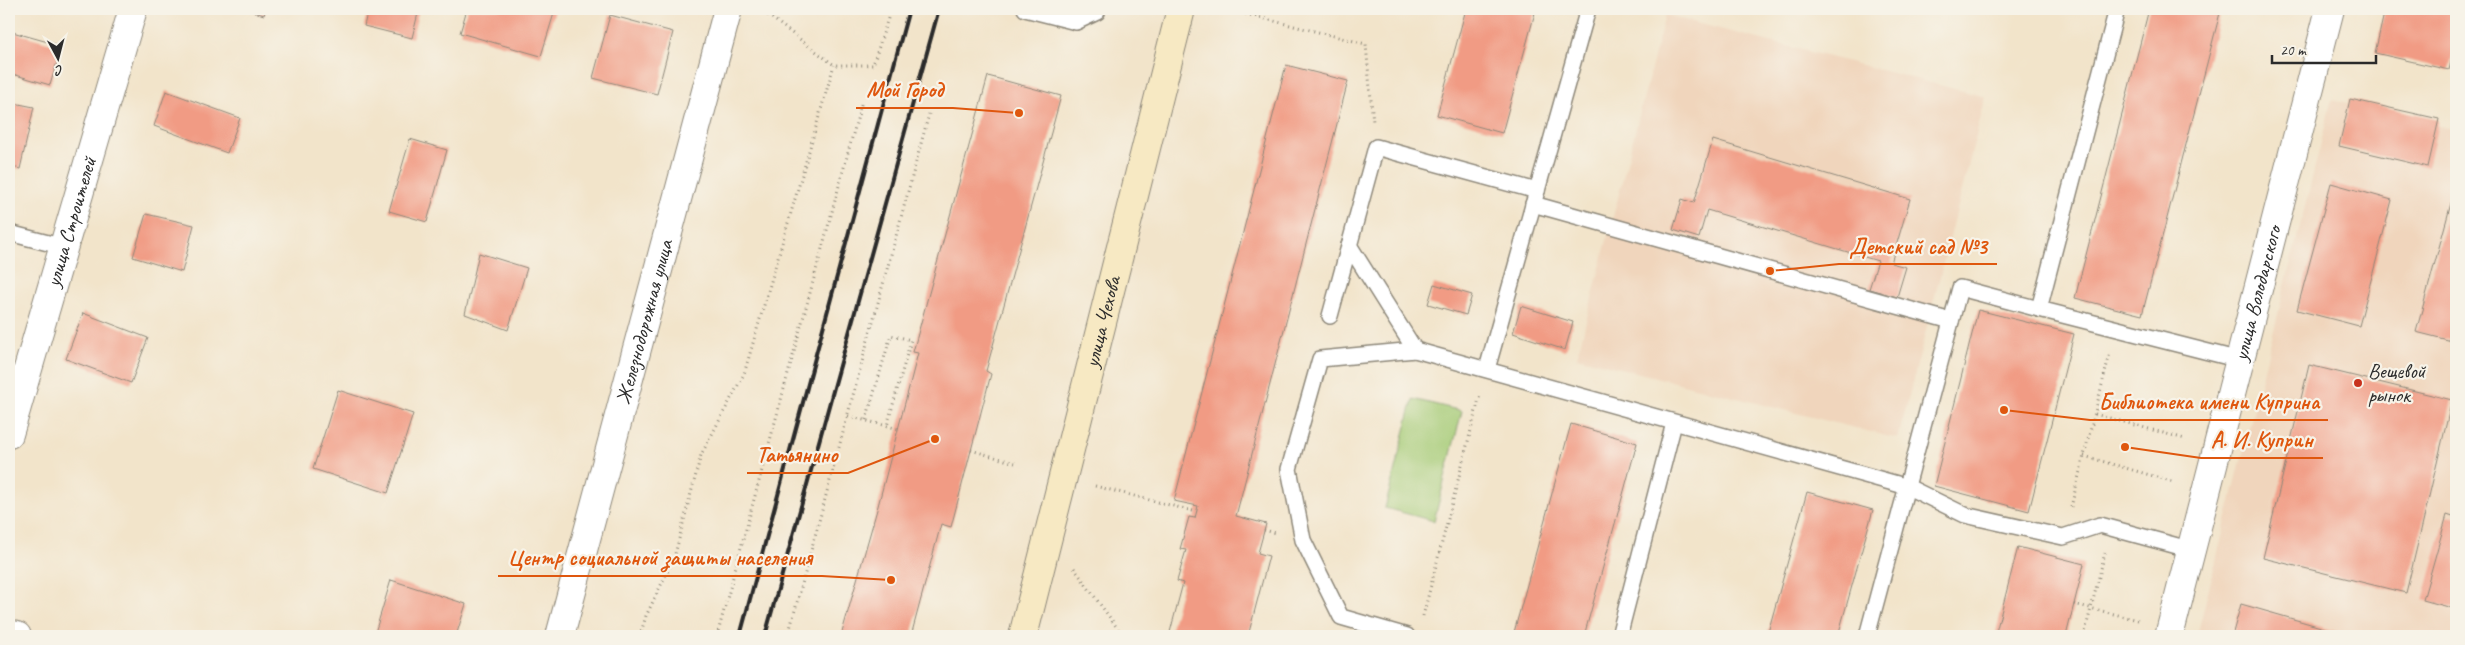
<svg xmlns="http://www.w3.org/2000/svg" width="2465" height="645" font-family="Caveat,sans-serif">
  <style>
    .built { fill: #f0d5bc }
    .green { fill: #a5cb76; stroke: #687b50 }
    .building { fill: #f19b84 }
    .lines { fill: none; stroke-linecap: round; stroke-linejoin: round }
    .lane-casing { stroke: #8e887a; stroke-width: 18 }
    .street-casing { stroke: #8e887a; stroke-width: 30 }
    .secondary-casing { stroke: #8e887a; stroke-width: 30 }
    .path { stroke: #8e887a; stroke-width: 3; stroke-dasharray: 1 4; stroke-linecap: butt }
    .lane { stroke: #fff; stroke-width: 15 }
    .street { stroke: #fff; stroke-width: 28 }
    .secondary { stroke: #f7e9c3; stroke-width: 28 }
    .rail { stroke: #2b2b2b; stroke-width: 4 }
    .poi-dot { fill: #c8321e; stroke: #f7f3e8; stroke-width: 2 }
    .labels { text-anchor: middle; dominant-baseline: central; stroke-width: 4.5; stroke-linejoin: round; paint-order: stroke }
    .street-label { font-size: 21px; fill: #2b2b2b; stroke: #f7f3e8 }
    .poi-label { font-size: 21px; fill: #2b2b2b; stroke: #f7f3e8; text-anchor: start }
    .leader { fill: none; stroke: #df570e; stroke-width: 2 }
    .callout-dot { fill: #df570e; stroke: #f7f3e8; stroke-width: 2 }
    .callout-label { font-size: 22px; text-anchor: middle; font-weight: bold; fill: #df570e; stroke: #f7f3e8; stroke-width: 4.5; stroke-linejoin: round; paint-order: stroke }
  </style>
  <rect width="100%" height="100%" fill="#f7f3e8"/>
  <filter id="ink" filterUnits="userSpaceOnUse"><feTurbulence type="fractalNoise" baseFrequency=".02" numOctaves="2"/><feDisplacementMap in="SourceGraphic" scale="10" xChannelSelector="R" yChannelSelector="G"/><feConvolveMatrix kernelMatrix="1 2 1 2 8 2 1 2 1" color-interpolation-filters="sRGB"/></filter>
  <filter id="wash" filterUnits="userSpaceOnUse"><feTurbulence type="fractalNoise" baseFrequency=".0096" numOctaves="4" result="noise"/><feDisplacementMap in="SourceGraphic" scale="20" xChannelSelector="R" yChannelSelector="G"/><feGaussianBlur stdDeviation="1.12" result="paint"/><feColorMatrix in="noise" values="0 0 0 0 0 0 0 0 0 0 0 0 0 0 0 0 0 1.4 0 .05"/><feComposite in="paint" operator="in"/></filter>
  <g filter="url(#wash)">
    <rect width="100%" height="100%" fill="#f2e4ca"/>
    <g class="built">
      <polygon points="1665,15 1986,97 1898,439 1577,357"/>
      <polygon points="2332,99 2456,130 2456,636 2197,636"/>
    </g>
    <polygon class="green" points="1413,399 1462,411 1434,521 1385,508"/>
    <g id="blocks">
      <g class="building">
        <polygon points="245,9 266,9 264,15"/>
        <polygon points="368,9 419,9 412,38 364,26"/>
        <polygon points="467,9 551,9 555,10 541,56 460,33"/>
        <polygon points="1466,9 1536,9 1502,133 1437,115"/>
        <polygon points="2149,9 2221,9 2142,315 2075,298"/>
        <polygon points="2385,9 2456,9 2456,40 2449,70 2375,53"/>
        <polygon points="610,15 673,32 657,94 593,78"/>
        <polygon points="9,31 62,46 50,85 9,73"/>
        <polygon points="1286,65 1348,81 1236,516 1266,524 1258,553 1269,556 1248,636 1169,636 1183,583 1177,581 1186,550 1180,549 1189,517 1195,518 1198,506 1174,501"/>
        <polygon points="988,76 1061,96 986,371 991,374 951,527 941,524 911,636 841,636 878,506 918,353 913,352"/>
        <polygon points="166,91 240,118 227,153 154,126"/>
        <polygon points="2350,99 2439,119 2428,167 2339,146"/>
        <polygon points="9,102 34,107 20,169 9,166"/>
        <polygon points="410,139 447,150 427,222 389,211"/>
        <polygon points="1713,140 1910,199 1891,263 1906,267 1897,297 1869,289 1878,261 1707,210 1699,238 1673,230 1682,199 1694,203"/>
        <polygon points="2331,183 2392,200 2359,326 2297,310"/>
        <polygon points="2456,185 2456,342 2416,332"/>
        <polygon points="146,214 194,225 182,272 133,257"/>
        <polygon points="479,253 527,268 508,330 465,314"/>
        <polygon points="1434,284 1472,295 1466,315 1428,304"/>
        <polygon points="1521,306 1573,322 1565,350 1513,333"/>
        <polygon points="1978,310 2074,334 2029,511 1934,486"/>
        <polygon points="83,313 148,338 131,383 66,359"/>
        <polygon points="2309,365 2452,400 2406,593 2263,558"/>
        <polygon points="338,390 413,414 388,493 313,469"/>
        <polygon points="1571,424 1637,443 1624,491 1584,636 1513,636"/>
        <polygon points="1807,492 1873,510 1838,636 1767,636"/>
        <polygon points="2447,515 2456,518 2456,609 2423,600"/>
        <polygon points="2018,547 2084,564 2066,636 1995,636"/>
        <polygon points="391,580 466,604 456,636 374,636"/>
        <polygon points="2241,604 2352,636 2232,636"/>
      </g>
    </g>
  </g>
  <g filter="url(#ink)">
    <use href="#blocks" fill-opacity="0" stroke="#8e887a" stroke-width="1"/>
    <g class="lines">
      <defs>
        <g id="lane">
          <polyline points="1025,9 1076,22 1097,12 1097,9"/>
          <polyline points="2117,9 2039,309 2240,360"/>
          <polyline points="1533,204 1951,321"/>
          <polyline points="9,233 64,247"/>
          <polyline points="1349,245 1415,350"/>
          <polyline points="1330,316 1376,147 1537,191"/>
          <polyline points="1487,369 1588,9"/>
          <polyline points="1407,636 1341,617 1303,540 1289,469 1320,359 1415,350 1908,487 1965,515 2063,537 2100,525 2192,550"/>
          <polyline points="1619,636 1674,423"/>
          <polyline points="1867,636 1960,288 2039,309"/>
        </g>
        <g id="street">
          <path id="s1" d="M9,434L133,9"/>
          <polyline points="9,634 17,636"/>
          <path id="s2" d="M560,636L728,9"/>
          <path id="s3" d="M2169,636L2330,9"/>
        </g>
        <g id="secondary">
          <path id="s4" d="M1023,636L1181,9"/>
        </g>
      </defs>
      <use href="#lane" class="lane-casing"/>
      <use href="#street" class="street-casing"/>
      <use href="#secondary" class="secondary-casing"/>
      <g class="path">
        <polyline points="760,9 834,65 873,65 891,9"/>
        <polyline points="1226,9 1366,44 1373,122"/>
        <polyline points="2095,414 2185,439"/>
        <polyline points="848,416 899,429"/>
        <polyline points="866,420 891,335 911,340 887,426"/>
        <polyline points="971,450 1015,463"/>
        <polyline points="2084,456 2174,482"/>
        <polyline points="1095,486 1197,512"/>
        <polyline points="2071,507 2110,353"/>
        <polyline points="1264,530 1276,533"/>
        <polyline points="1074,568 1123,636"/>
        <polyline points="2074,604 2138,620"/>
        <polyline points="1423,616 1480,395"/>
        <polyline points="640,636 646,616 674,558 701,455 744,374 834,65"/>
        <polyline points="717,636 862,101"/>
        <polyline points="788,636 929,114"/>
        <polyline points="2084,636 2105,553"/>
      </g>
      <use href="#lane" class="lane"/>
      <use href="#street" class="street"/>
      <use href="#secondary" class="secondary"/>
      <g class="rail">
        <polyline points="740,636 909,9"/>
        <polyline points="765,636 939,9"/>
      </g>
    </g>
  </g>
  <circle class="poi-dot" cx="2358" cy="383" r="5"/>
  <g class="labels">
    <g class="street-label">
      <text stroke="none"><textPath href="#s1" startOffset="221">улица Строителей</textPath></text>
      <text stroke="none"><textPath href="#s3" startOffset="354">улица Володарского</textPath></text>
      <text stroke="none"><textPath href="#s2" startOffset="325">Железнодорожная улица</textPath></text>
      <text stroke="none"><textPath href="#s4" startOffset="324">улица Чехова</textPath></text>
    </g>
    <g class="poi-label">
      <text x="2368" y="371">Вещевой<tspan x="2368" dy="24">рынок</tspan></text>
    </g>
  </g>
  <path class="leader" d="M1019 113L953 108H856M1770 271L1839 264H1997M2004 410L2090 420H2328M2125 447L2201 458H2323M935 439L848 473H747M891 580L822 576H498"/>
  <g class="callout-dot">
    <circle cx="1019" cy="113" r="5"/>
    <circle cx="1770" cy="271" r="5"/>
    <circle cx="2004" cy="410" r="5"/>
    <circle cx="2125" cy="447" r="5"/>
    <circle cx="935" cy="439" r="5"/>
    <circle cx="891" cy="580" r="5"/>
  </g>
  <g class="callout-label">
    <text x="905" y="97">Мой Город</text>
    <text x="1918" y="254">Детский сад №3</text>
    <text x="2209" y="409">Библиотека имени Куприна</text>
    <text x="2262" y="447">А. И. Куприн</text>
    <text x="797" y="462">Татьянино</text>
    <text x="660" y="565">Центр социальной защиты населения</text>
  </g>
  <rect width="2465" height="645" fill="none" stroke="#f7f3e8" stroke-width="30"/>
  <g transform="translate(58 58) rotate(173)" stroke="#f7f3e8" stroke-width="4" paint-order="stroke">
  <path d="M0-4L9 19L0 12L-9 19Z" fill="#2b2b2b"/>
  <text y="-8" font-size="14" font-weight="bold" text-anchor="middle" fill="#2b2b2b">С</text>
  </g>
  <path d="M2272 55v8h104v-8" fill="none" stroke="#2b2b2b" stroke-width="2.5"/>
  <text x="2280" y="55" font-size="15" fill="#2b2b2b" stroke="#f7f3e8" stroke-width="4" paint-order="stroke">20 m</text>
</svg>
